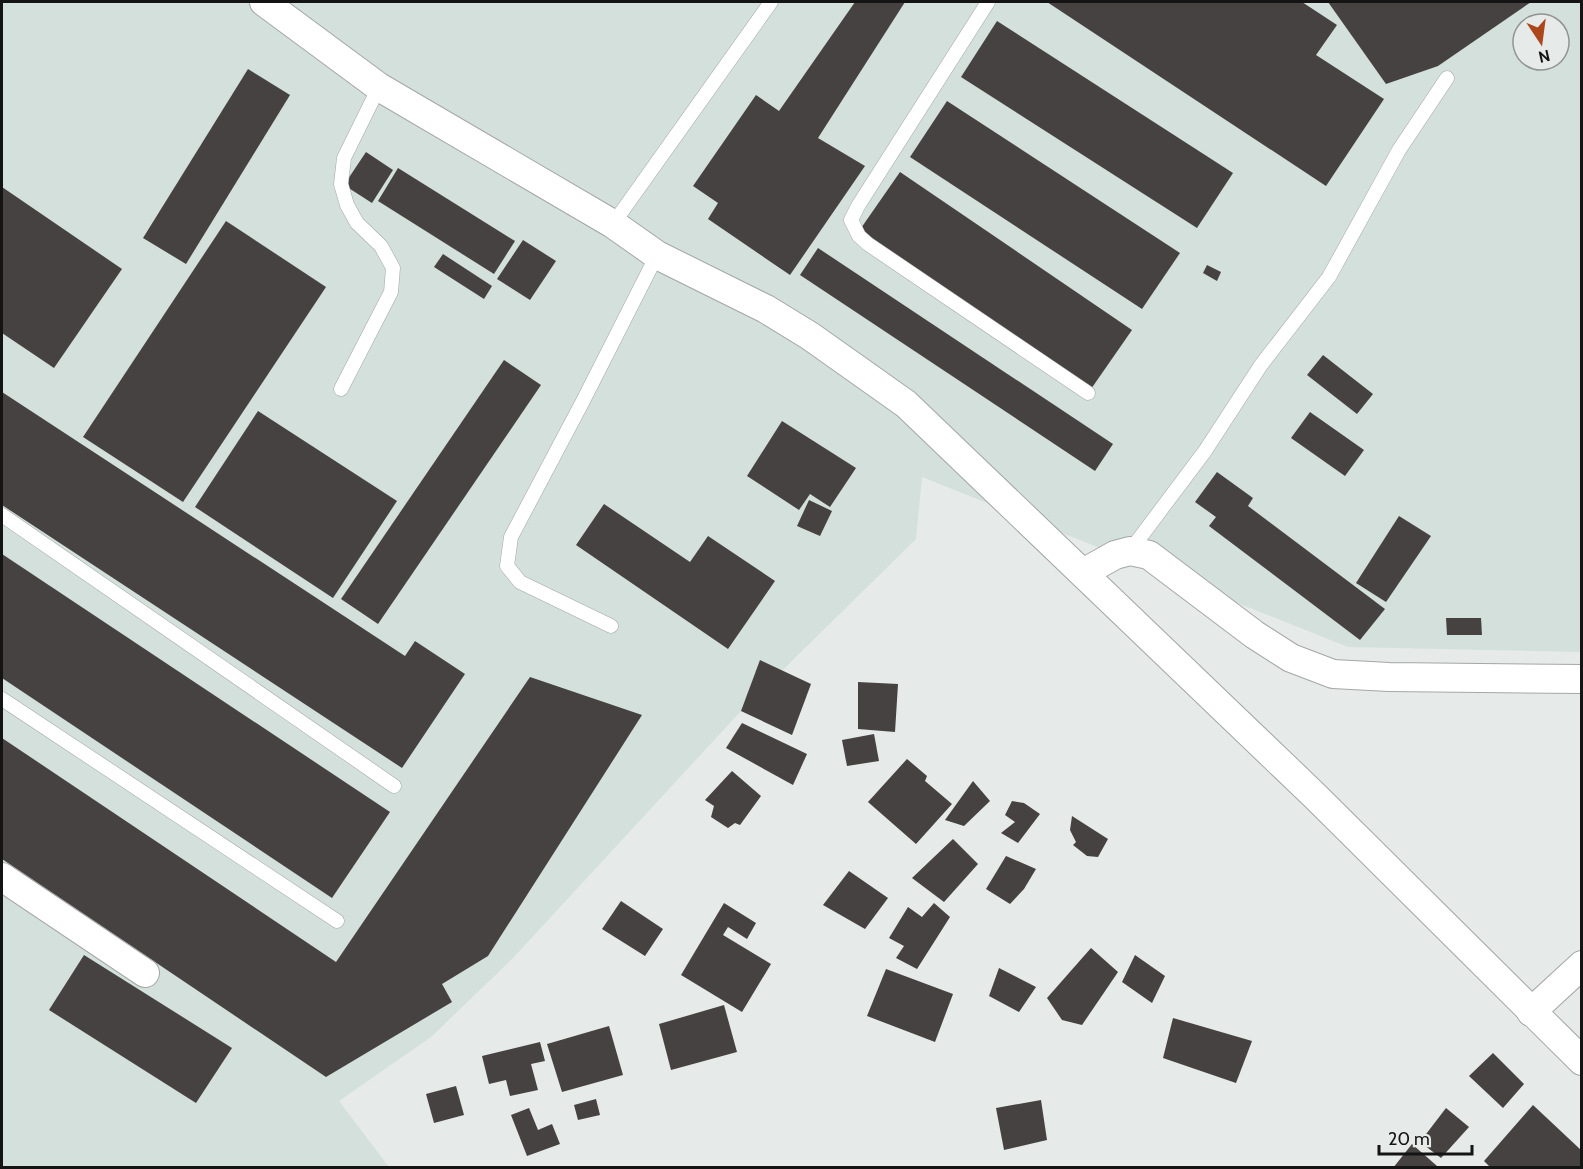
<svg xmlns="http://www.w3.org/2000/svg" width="1583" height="1169" font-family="Cabin,sans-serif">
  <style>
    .built { fill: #d3e0db; fill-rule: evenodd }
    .building { fill: #454241 }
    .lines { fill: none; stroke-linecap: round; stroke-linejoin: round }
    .lane-casing { stroke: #a3a7a5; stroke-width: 15 }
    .street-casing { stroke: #a3a7a5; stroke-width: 30 }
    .lane { stroke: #fff; stroke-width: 14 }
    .street { stroke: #fff; stroke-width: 28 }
  </style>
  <rect width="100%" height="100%" fill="#e6eae8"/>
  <path class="built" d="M2,2H1581V652L1348,647L922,477L916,539L741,711L513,958L431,1037L339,1101L389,1167L2,1168ZM1523,24H1559V60H1523Z"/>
  <g class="building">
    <polygon points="855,2 905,2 818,138 865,166 790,275 708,219 718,203 693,186 756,95 779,111"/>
    <polygon points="1047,2 1302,2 1337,25 1316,55 1384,99 1326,186"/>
    <polygon points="1328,2 1531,2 1438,66 1386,84"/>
    <polygon points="997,21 1233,173 1197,228 961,77"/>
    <polygon points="248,69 290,95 186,264 143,238"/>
    <polygon points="947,101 1180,253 1142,309 910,157"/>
    <polygon points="366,152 393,170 372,203 344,185"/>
    <polygon points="398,168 515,241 494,274 378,201"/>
    <polygon points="900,172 1132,330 1091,389 859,231"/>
    <polygon points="2,187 122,269 54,368 2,333"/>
    <polygon points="226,221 326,287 183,502 83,437"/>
    <polygon points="523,240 556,261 530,300 497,279"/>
    <polygon points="818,248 1113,444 1095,471 800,275"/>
    <polygon points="443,254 492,286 484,299 434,267"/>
    <polygon points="1207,265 1221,272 1217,281 1203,273"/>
    <polygon points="1323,355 1373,394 1357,414 1307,375"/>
    <polygon points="504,360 541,385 378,624 341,599"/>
    <polygon points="2,392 405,656 415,641 465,674 402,768 2,505"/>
    <polygon points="258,411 397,501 333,598 195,507"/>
    <polygon points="1310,412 1364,450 1345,476 1291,438"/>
    <polygon points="782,421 856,468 830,507 810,494 799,510 747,476"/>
    <polygon points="1217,472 1253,498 1248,506 1385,609 1360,640 1209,526 1216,517 1195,502"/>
    <polygon points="809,500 832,511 820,536 797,526"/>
    <polygon points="604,504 690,562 708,536 775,581 728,649 576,545"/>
    <polygon points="1399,516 1431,536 1386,602 1356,583"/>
    <polygon points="2,554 390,812 332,898 2,678"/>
    <polygon points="1446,618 1481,618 1482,635 1447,635"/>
    <polygon points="760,660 811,684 792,735 741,711"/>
    <polygon points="530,677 642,715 488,956 442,984 452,1002 326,1077 2,859 2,738 336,962"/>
    <polygon points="858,682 898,684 895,732 858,729"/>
    <polygon points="742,723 807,754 793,785 726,748"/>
    <polygon points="874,734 879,761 847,766 842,740"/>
    <polygon points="907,759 927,776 925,781 952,804 916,844 868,802"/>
    <polygon points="732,771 761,796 740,825 735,823 728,828 711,817 714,806 705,800"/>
    <polygon points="973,781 990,801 964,826 945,820"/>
    <polygon points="1012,801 1024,803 1040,814 1018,843 1001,833 1015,822 1005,815"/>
    <polygon points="1072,816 1108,839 1098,857 1087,856 1073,845 1076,842 1070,830"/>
    <polygon points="953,839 978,864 944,902 912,878"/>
    <polygon points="1006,856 1036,869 1024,889 1010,904 986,889"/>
    <polygon points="849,871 888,898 865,929 823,905"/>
    <polygon points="621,901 663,929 645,956 602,929"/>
    <polygon points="724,903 756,923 747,939 728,927 723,935 771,964 742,1012 681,975"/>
    <polygon points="934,903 950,917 917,969 896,958 904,946 889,938 908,907 922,917"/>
    <polygon points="1091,948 1118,972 1082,1025 1062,1020 1047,998"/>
    <polygon points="84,955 232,1048 196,1103 49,1010"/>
    <polygon points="1135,955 1165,976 1152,1003 1122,982"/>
    <polygon points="999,968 1036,987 1019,1012 989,996"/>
    <polygon points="886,969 953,994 935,1042 867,1016"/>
    <polygon points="724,1005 737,1052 671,1070 659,1024"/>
    <polygon points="1173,1018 1252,1041 1236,1083 1163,1058"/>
    <polygon points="609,1026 623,1075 562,1092 547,1044"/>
    <polygon points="540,1042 545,1061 531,1064 538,1090 510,1096 506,1080 489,1084 482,1056"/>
    <polygon points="1493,1053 1524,1084 1503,1108 1469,1076"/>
    <polygon points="456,1086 464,1115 434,1123 426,1094"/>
    <polygon points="596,1099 600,1115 578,1120 574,1105"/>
    <polygon points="1041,1100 1047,1140 1004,1150 996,1108"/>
    <polygon points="1533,1105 1582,1151 1582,1168 1491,1168 1484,1161"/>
    <polygon points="529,1108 538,1130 552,1124 560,1144 527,1156 511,1115"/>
    <polygon points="1446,1108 1469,1127 1441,1158 1420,1142"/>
    <polygon points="1412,1144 1437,1166 1436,1168 1393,1168"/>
  </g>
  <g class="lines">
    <defs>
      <g id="lane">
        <polyline points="988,2 858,206 851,220 859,236 868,244 1088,393"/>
        <polyline points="613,224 771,2"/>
        <polyline points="341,389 391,292 393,268 381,246 357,223 347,205 341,184 344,158 379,87"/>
        <polyline points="2,515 394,786"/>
        <polyline points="1130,551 1205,451 1261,365 1329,277 1399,150 1447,78"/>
        <polyline points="611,626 520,582 507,566 511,537 583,401 657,255"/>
        <polyline points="2,699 337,921"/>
      </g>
      <g id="street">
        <polyline points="264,2 379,87 613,224 657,255 766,309 810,336 906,404 1315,796 1582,1061"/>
        <polyline points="1083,573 1115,555 1130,551 1149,555 1255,635 1291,658 1333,674 1389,677 1582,679"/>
        <polyline points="2,877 145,973"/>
        <polyline points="1531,1012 1582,965"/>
      </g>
    </defs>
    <use href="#lane" class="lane-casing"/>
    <use href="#street" class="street-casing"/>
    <use href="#lane" class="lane"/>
    <use href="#street" class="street"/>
  </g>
  <rect width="1583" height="1169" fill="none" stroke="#131413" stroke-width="6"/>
  <g transform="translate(1541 42) rotate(167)"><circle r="28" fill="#e6eae8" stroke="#929493" stroke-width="1.5"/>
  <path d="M0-4.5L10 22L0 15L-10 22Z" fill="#ac461b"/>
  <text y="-9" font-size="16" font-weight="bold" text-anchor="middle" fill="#131413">N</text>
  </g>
  <path d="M1379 1145v9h93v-9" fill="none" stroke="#131413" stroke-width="3"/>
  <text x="1388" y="1145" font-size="18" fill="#131413" stroke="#e6eae8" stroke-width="4.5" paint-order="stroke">20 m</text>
</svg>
